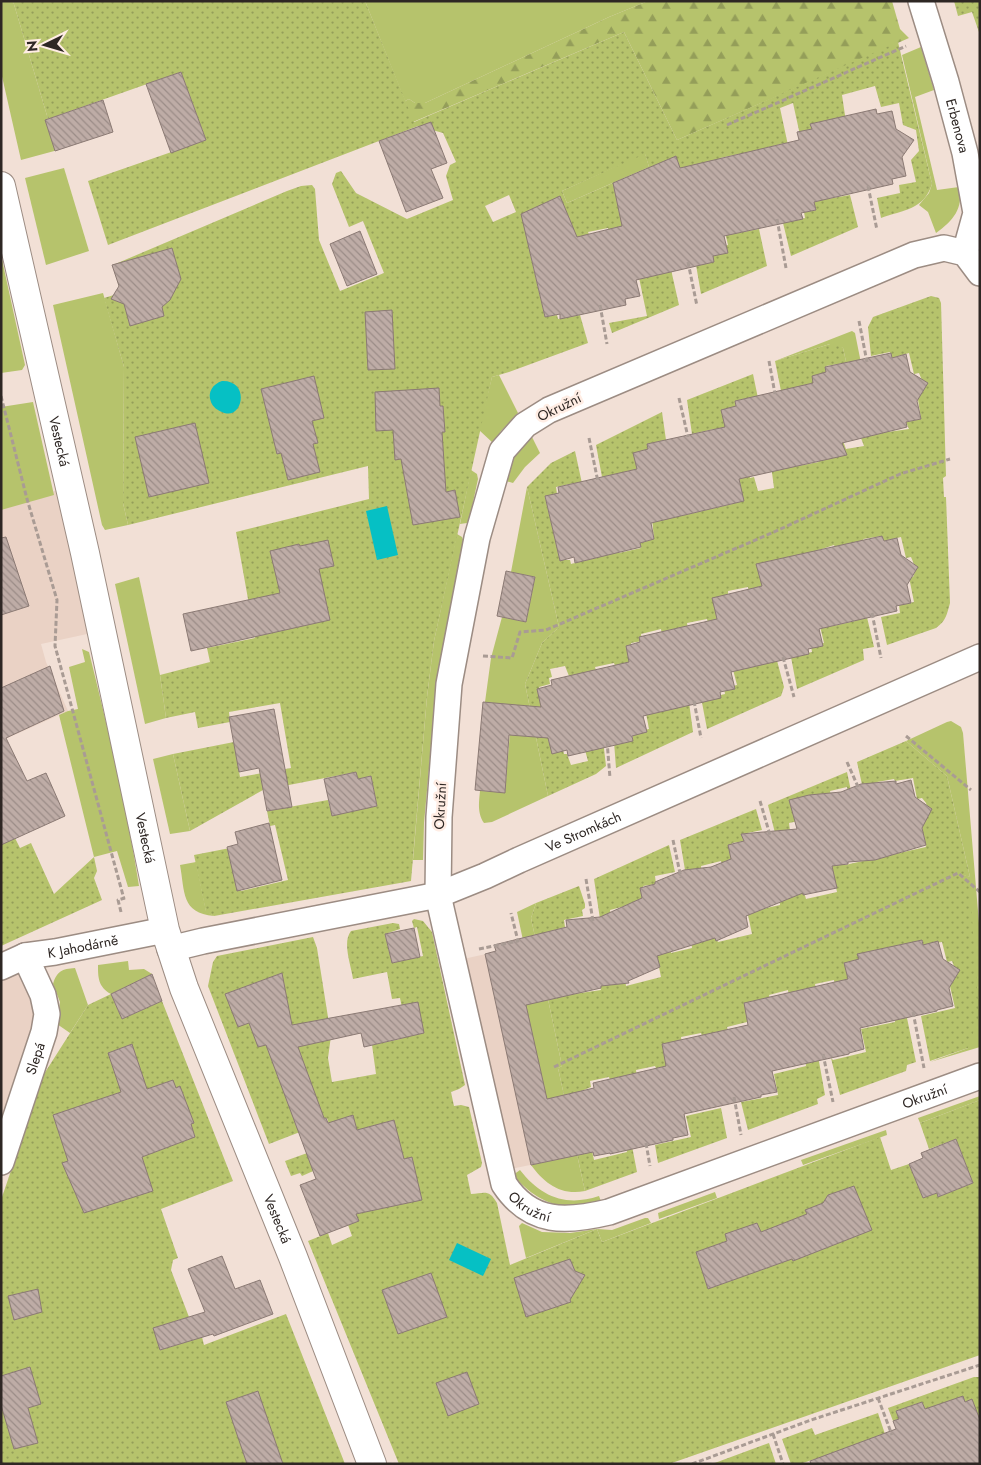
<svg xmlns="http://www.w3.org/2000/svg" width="981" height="1465" font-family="Jost,sans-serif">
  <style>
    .built { fill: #ead2c5 }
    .green { fill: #b6c36c }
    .forest { fill: url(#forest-firs) }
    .garden { fill: url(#garden-dots); fill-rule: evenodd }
    .water { fill: #06c0c4 }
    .building { fill: url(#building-back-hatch); stroke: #8b7a74 }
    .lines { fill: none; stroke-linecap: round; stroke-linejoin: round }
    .minor-casing { stroke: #9c8c83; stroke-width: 28 }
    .tertiary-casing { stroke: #9c8c83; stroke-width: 30 }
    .path { stroke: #a99b94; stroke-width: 3; stroke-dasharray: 5 2.5; stroke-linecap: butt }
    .minor { stroke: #fff; stroke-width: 25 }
    .tertiary { stroke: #fff; stroke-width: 28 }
    .labels { text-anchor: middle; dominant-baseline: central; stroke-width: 5; stroke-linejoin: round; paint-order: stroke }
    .street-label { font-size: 14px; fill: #2e2724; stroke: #ffede4 }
  </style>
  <defs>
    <pattern id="forest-firs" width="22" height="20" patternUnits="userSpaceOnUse" patternTransform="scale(1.25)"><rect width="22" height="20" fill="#b6c36c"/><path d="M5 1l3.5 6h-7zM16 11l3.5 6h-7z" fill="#949e59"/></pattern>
    <pattern id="garden-dots" width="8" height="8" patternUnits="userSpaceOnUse" patternTransform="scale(1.25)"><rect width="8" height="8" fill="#b6c36c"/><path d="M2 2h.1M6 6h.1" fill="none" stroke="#949e59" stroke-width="1.8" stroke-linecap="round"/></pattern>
    <pattern id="building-back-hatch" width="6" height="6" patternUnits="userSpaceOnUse" patternTransform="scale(1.25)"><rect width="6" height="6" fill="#beaca6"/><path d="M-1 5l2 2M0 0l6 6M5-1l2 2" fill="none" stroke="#9b8c87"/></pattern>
  </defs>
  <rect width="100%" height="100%" fill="#f2e0d6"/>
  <g class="built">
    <polygon points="69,487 101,631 41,644 46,662 68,711 1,741 1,506"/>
    <polygon points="513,948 560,1159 501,1171 454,961"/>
    <polygon points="25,956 47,1014 1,1127 1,967"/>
  </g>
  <g class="green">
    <polygon points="1,1 13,1 48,119 58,150 21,160 1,72"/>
    <polygon points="365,1 648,1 609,17 425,103 415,103 409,99 405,101"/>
    <path d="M921,47L934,90L915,97L937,190L959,187C964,208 953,221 936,233L928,212L919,205L929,193L932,184L902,55Z"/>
    <polygon points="645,153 649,167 567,203 562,191"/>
    <polygon points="64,168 89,251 46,265 25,178"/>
    <polygon points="1,255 25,365 22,370 1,373"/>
    <polygon points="103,293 124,367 123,503 128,525 105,530 102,525 53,305"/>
    <polygon points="852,331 855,333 861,363 847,366 843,348 830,344 775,361"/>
    <polygon points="499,375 518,413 501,431 493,443 479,430 492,377"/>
    <polygon points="33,402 54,495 1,510 1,407"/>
    <path d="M532,437L540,453L525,467L513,483L506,481C511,460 515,451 532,437Z"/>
    <polygon points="471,470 477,474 478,479 469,521 467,523 460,524"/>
    <path d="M527,487L559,627L542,643L525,684L548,796L492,822L484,823C477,813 479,802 480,791L505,792L511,720L485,702L491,658L502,617L526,622L535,577L511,572Z"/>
    <polygon points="457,534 462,537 464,542 438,670 424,823 423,860 413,860 427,697 434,641"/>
    <polygon points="139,577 160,675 166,718 145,724 115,584"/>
    <path d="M82,649L89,652C108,729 127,808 139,886L128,887L117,851L94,857L59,715L68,711L78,709L69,667L85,662Z"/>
    <polygon points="951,721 961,727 963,733 980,935 980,1047 930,1062 968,1048 958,873 970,877 947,776 906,741 947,722"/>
    <polygon points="173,754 190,831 170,834 153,759"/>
    <path d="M196,862L206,911L214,916C181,913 185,892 180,865Z"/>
    <path d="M536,903L531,918L562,1066L558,1068L585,1191C561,1196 544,1183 531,1165L559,1159L513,948L524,945L517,912Z"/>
    <path d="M128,961L129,970L144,969L152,974L111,994C98,987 98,977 98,965Z"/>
    <path d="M75,968L88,1005L70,1033L57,1024L60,1002L53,984C57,971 62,969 75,968Z"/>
    <polygon points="980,1096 980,1100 920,1123 918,1118"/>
    <polygon points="886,1130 887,1135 803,1165 801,1160"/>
    <path d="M520,1170C541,1197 566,1207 599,1196L602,1204C565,1213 538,1204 513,1175Z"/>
    <polygon points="715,1192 717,1198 659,1219 658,1213"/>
    <polygon points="645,1218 648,1218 651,1223 602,1242 597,1229 526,1258 519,1226 522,1223 542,1232 570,1233 597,1229 612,1230"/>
  </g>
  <polygon class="forest" points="648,1 892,1 900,29 909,38 677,140 624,32 413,122 405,101 409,99 415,103 425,103 609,17"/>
  <g class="garden">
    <path d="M13,1H365L414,122L624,32L677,140L898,42L932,184C924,210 903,210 881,218L877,198L900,193L899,185L916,182L911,160L919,151L916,130L903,125L899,103L881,107L875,86L842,95L846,122L800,135L793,103L780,108L789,150L785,143L766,148L767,153L740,159L739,154L720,158L721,163L628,231L610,235L608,228L588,232L591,239L530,253L545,317L557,315L558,319L580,315L588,343L509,372L492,377L434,641L427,697L411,881L214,916L206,912L194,855L230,848L241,891L288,880L275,825L270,826L267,811L328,800L332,815L377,806L371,776L358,779L356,772L263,790L190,831L173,754L234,742L240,777L291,768L280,703L229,712L230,722L198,728L195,712L166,718L160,675L210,662L207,648L255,638L236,532L369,499L368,466L128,525L123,503L124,367L104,298L114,295L120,290L113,265L287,191L301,186L312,185L315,189L319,240L340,291L384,273L363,221L349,227L332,184L336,173L341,171L356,193L407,219L453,200L446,176L450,165L456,162L443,133L418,126L108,245L88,181L206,140L181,72L48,119ZM645,154L649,167L638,172L633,181L631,175L567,203L562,191ZM509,195L516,212L493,222L485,206Z"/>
    <polygon points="954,1 980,1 980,35 972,12 958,16"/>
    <polygon points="826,194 827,199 850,195 858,227 791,256 783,223 805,218 804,212 816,210 813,197"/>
    <polygon points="759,229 767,266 701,294 695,259 716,248 728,245 725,232 737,233"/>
    <polygon points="670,265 679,305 612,333 609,323 647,316 637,268"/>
    <path d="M931,296L939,298L941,303L946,476L943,478L944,497H946L950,603C947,614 946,621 936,628L887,645L881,617L900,613L899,605L914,602L909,577H913L916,569L911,557L906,558L901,537L884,541L882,536L863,539L865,545L837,551L834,545L819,550L808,572L749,593L748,587L728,591C729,607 721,617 709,626L707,619L687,623L688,630L662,636L661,629L641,634L642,641L631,643L635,666L617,671L614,663L595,667L597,674L571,681L565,666L550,669L552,677L549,678L550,684L539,687L553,752L563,750L564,754H567L571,765L588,761L585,750L603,740L606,766L596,774L548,796L525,684L542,643L559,627L527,487L551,463L575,451L583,488L575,483L556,487L557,494L545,496L560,560H570L571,564L595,558L617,548L619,553L641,548L640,543L654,539L652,518L685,515L732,504L731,498L742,496L739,476L749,473L750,478L754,477L758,491L774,488L771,465L798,466L819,462L818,456L843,441L846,449L864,446L861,438L887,427L888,432L909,429L906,422L921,419L917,393L924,385L919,373L914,374L909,353L892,358L890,352L871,356L868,327L873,317Z"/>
    <polygon points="830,344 837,344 843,348 847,366 844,363 826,366 826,372 815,388 781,391 775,361"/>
    <polygon points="753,374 759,403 754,397 735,401 736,406 729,433 716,436 714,429 692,434 687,400"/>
    <polygon points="662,412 666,440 647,444 648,449 642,476 621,473 602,477 596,445"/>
    <polygon points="866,613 874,647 863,649 864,660 797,689 791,657 812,652 811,646 824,643 819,622 833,626 855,621 855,615"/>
    <polygon points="775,653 784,687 781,696 707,729 700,692 704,699 725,694 724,688 737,685 732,666"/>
    <polygon points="688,695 693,732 616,768 614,742 633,738 633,732 649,729 645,708"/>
    <path d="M906,741L947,776L970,877L959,874L970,888L979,1016L968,1048L930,1061L921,1016L955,1008L949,982L953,981L957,974L952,961L947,962L942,942L923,945V941L858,954L860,961L849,984L835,988L834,980L815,984L817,992L789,998L788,990L769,995L771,1002L747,1022L727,1027L729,1035L703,1039L701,1033L681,1037C684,1055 672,1064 659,1074L655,1066L636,1070L637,1077L611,1083L609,1077L590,1081L591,1087L579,1092L594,1160L627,1152L626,1147L632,1146L637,1172L585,1191L558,1068L562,1066L531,918L536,903L579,886L585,904V908L582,910L583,916L564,920L565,927L552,931L567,995L601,990L599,984L625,979L626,986L661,977L656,952L671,949V953L692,948L691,940L715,935L718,942L752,934L748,915L758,910L780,905L779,898L804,892L806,899L837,892L831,863L844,860L845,865L926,847L920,818L928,810L926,803L922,798L917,799L913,778L895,781L894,779L877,782L863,789L857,762Z"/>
    <polygon points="847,772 851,791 848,792 847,787 830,791 832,798 808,819 789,823 790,831 775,833 768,805 770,804"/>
    <polygon points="756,809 762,830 743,834 745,841 732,843 737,865 723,869 721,861 701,866 702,874 686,876 680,840"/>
    <polygon points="15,838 20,848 31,843 54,894 94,857 97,871 94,878 102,900 1,946 1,844"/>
    <polygon points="669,845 675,872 655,876 656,884 643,886 646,909 629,905 610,910 611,917 600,919 594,879"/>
    <path d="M414,919L423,921L432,932L465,1085L459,1089L451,1092L454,1106L461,1105L469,1107L482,1163L481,1167L467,1175L471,1194C485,1193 489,1189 497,1203L510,1265L597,1229L602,1242L880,1137L891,1170L909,1164L923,1198L937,1193L938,1197L973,1183L956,1139L929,1149L920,1123L980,1100V1355L669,1464H399L308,1241L328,1233L332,1245L352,1236L348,1225L358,1221L320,1168L302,1176L300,1173L291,1176L285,1161L335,1143L327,1118L299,1127L300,1132L269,1144L208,986L213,962L217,956L313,937L317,948L331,1036L328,1058L332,1082L376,1074L372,1045L400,1039L399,1034L407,1032L400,998L392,999L387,972L353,979C351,965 342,942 351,931L393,923L399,924L400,929L385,934L392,963L423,956L417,927L414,928L412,921Z"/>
    <polygon points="111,994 122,1019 162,1001 233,1181 161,1209 178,1258 173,1260 171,1270 189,1317 154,1328 160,1350 202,1337 204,1345 286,1314 345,1464 1,1464 1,1200 44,1074 88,1005"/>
    <polygon points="906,1013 916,1062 907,1065 906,1071 840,1095 831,1058 833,1060 866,1052 861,1029 895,1022 895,1015"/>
    <polygon points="818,1056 825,1095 817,1099 818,1104 748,1130 741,1102 778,1095 774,1074 806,1066 805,1058"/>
    <polygon points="721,1108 727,1138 658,1163 655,1145 691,1137 686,1116"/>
    <polygon points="974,1377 980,1377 980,1445 925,1409 922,1402 896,1411 899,1419 893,1421 888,1408"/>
    <polygon points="878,1413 886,1437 816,1462 815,1459 800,1464 791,1464 782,1439 812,1428 815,1435"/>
    <polygon points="769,1443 776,1464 712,1464"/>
  </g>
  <g class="water">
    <path d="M222,381C251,380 243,422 222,412C217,410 213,407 211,402C207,392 213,384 222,381Z"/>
    <polygon points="387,506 398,555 377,560 366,511"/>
    <polygon points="457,1243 491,1259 483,1276 449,1260"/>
  </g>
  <g class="building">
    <polygon points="181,72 206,140 171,153 146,84"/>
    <polygon points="103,100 113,132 55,151 45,120"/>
    <polygon points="876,109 877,114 892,111 896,129 914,140 902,157 906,176 892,179 893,184 814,202 816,210 801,213 803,219 724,236 728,253 713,256 714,262 636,280 640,296 625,299 626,305 560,319 560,314 545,317 521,214 560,196 577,237 622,226 613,183 676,156 680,168 799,140 797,132 812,129 810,124"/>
    <polygon points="431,122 447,163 431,169 443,198 406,212 379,141"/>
    <polygon points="360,231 377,274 347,286 330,244"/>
    <polygon points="172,248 181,279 170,300 162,307 164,316 130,326 124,304 111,299 119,286 112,265"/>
    <polygon points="392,310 395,369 368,370 365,312"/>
    <polygon points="891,353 892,358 906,354 910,372 928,383 917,401 921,419 906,422 907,427 842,443 847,455 739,479 744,501 651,523 654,539 640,543 641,547 575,563 574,557 560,561 545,496 559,493 558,487 637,469 633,453 648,449 647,444 725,427 721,410 736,406 735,401 813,383 812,376 826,372 825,367"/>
    <polygon points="314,376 324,418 312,421 318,443 313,444 320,472 288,480 281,453 277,454 261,389"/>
    <polygon points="439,388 440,406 443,406 445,432 442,432 446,492 455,490 460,517 413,525 401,459 395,460 393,430 376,431 375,392"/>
    <polygon points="195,423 209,483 149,497 135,437"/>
    <polygon points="882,536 884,541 897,538 901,555 918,567 907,585 911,603 896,606 897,611 819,629 823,646 808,649 809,654 731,672 735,689 720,692 721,698 643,716 647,732 632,736 633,741 568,756 567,750 552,754 548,738 509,735 505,793 475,790 483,702 541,707 537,689 552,685 551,680 629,662 626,646 640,642 639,637 717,619 712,598 762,586 756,564"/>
    <polygon points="6,537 29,606 1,615 1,538"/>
    <polygon points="328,540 334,566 319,569 330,620 191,651 183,614 280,593 270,551 299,544 300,546"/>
    <polygon points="506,571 535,577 526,622 497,616"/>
    <polygon points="50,666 64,711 6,738 27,781 46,773 65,816 1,845 1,688"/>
    <polygon points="274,709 292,807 267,811 259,768 239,772 229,717"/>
    <polygon points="356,772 358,779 371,776 377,806 332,816 324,779"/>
    <polygon points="911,780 915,797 932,809 922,828 926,845 875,860 848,862 848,864 832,866 837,888 803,895 803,893 746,916 748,927 716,941 715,938 657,956 660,967 628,981 629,983 601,986 601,988 526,1005 547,1099 594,1088 593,1083 666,1066 662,1044 748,1025 744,1003 848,979 844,963 859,959 857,954 922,940 923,945 938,941 943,959 960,970 949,988 953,1006 937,1010 937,1011 860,1028 864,1049 849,1053 849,1054 772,1071 777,1092 761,1095 761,1097 684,1114 688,1135 673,1138 673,1140 610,1154 610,1153 594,1156 593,1152 531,1165 485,954 496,951 494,945 567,927 566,920 600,917 642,898 640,888 655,884 655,882 684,870 711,867 731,859 728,845 744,841 741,834 797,829 789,800 809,795 841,792 861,784 896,781 896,784"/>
    <polygon points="269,823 282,880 237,891 227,847 238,844 235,832"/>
    <polygon points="414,928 420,957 392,963 385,934"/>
    <polygon points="282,973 292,1025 418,1002 424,1033 364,1047 361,1033 298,1047 324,1118 326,1118 328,1123 353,1115 357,1130 394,1120 404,1159 412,1157 422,1200 356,1214 359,1221 320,1236 300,1185 316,1179 266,1045 258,1047 249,1023 238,1027 225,994"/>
    <polygon points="152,974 162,1001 122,1019 111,994"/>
    <polygon points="132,1044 147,1089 173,1080 176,1088 180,1086 194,1123 191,1124 195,1137 142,1157 153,1191 84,1213 62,1163 68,1161 53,1115 121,1092 108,1053"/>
    <polygon points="956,1139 973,1183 938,1197 937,1193 923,1198 909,1164 923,1158 921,1153"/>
    <polygon points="854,1186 872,1230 793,1261 792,1259 708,1289 696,1252 727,1241 725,1234 757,1223 761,1232 807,1214 805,1210 823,1203 828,1195"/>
    <polygon points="222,1256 235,1289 260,1280 273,1314 214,1336 213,1334 160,1350 153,1328 205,1312 188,1269"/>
    <polygon points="570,1259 575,1271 585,1275 570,1300 571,1302 526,1317 514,1278"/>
    <polygon points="431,1273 447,1317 398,1334 382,1290"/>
    <polygon points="38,1289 42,1312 14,1320 8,1296"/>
    <polygon points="30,1367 41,1404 28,1408 38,1443 14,1449 1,1405 1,1376"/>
    <polygon points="467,1372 479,1404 448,1416 436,1383"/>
    <polygon points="258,1391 283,1464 247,1464 226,1402"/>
    <polygon points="963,1396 965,1402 972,1399 980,1420 980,1464 811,1464 810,1461 896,1429 893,1421 899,1419 896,1411 922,1402 925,1409"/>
  </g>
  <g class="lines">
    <defs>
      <g id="minor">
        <path id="s1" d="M921,1L946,82L965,153L976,213L965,253"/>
        <path id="s2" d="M980,273L965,253L944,248L914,255L549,410L525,425L502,451L477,538L449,684L439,817L438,895L504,1184C531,1225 567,1222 609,1212L980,1076"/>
        <path id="s3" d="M170,949L203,941L438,895L485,876L519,860L980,657"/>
        <path id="s4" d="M1,967L25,956L55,952L165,930"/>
        <path id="s5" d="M1,1162L44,1032L47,1014L43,995L25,956"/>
      </g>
      <g id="tertiary">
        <path id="s6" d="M1,186L85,553L165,930L184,988L293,1257L372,1464"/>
      </g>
    </defs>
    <use href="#minor" class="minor-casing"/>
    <use href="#tertiary" class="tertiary-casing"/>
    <g class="path">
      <polyline points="727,125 906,46"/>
      <polyline points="868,186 877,230"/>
      <polyline points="777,219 786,268"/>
      <polyline points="688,262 697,306"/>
      <polyline points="600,305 607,344"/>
      <polyline points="859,321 867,362"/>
      <polyline points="769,361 775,394"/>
      <polyline points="1,396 27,499 57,600 55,646 124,899"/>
      <polyline points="679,398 688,437"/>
      <polyline points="589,438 598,482"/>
      <polyline points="872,613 881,658"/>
      <polyline points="483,656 512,658 520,632 546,630 774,532 900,474 950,459"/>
      <polyline points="783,657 794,697"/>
      <polyline points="694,701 701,738"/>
      <polyline points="906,736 971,790"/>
      <polyline points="607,741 610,778"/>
      <polyline points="847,762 859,789"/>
      <polyline points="760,801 770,835"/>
      <polyline points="673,840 681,878"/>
      <polyline points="586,879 593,921"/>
      <polyline points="121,912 118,900 125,898"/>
      <polyline points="479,949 518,941 511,913"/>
      <polyline points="913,1012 924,1068"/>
      <polyline points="823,1054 833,1102"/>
      <polyline points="554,1067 958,873 980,892"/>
      <polyline points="734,1097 741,1135"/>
      <polyline points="646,1143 650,1166"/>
      <polyline points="878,1398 892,1435"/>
      <polyline points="773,1434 783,1464"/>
      <polyline points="692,1464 811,1420 980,1365"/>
    </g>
    <use href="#minor" class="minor"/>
    <use href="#tertiary" class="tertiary"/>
  </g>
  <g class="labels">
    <g class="street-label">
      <text stroke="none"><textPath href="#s1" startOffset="130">Erbenova</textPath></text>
      <text transform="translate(559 407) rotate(-26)">Okružní</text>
      <text stroke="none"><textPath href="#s6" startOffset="262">Vestecká</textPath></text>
      <text transform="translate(440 806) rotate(-87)">Okružní</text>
      <text stroke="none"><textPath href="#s3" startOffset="432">Ve Stromkách</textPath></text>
      <text stroke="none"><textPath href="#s6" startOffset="668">Vestecká</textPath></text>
      <text stroke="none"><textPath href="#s4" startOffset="85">K Jahodárně</textPath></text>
      <text stroke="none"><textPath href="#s5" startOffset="109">Slepá</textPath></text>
      <text stroke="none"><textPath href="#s2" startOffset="1738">Okružní</textPath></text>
      <text stroke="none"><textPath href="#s2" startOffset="1319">Okružní</textPath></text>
      <text stroke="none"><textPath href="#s6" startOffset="1072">Vestecká</textPath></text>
    </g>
  </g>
  <rect width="981" height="1465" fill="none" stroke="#2e2724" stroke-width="5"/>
  <g transform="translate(45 45) rotate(265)" stroke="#ffede4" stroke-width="4" paint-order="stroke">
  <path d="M0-4L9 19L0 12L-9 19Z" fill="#2e2724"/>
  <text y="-8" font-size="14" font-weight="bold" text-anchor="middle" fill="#2e2724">N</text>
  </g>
</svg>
